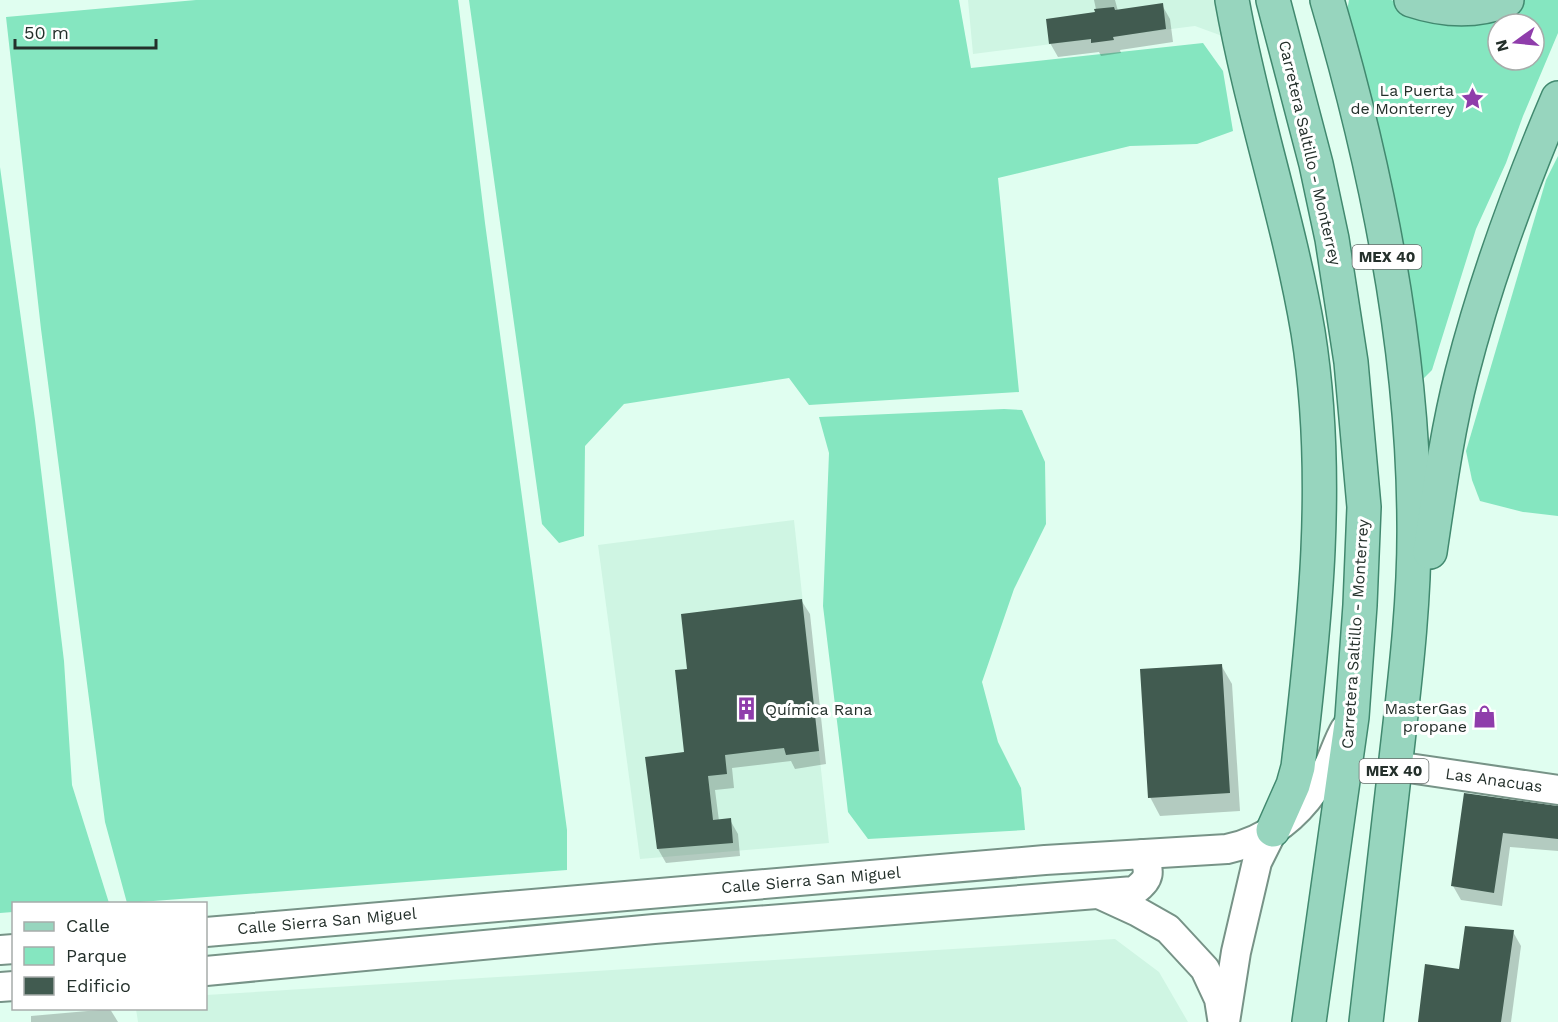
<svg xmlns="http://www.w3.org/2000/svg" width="1558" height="1022" font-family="'Work Sans',sans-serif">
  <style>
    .built { fill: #cff5e3 }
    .green { fill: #85e6c0; fill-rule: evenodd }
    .shadow { fill: #0003 }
    .building { fill: #415b50 }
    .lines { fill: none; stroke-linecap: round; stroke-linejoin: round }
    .minor-casing { stroke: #779387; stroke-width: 32 }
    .major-casing { stroke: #41896f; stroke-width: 36 }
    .minor { stroke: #fff; stroke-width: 28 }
    .major { stroke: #97d5be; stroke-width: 33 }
    .labels { text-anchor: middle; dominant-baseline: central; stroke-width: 6; stroke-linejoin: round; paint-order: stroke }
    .shield { fill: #fff; stroke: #666e6b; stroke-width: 1.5 }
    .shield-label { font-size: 15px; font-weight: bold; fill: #24302b }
    .poi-label { font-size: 16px; fill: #24302b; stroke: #fff; text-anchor: end }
    .street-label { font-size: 16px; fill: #24302b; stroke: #fff }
  </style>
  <rect width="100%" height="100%" fill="#e0fef0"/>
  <g class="built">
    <polygon points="968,0 1227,0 1236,41 1195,26 973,54"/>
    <polygon points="794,520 829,843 640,859 598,545"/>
    <polygon points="1115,939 1159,972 1188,1022 138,1022 136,1009 206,1008 206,995"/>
  </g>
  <g class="green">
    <polygon points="196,0 458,0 485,223 567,830 567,870 127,903 105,822 41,329 6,17"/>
    <polygon points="469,0 959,0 971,68 1203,43 1223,71 1233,131 1197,144 1130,146 998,178 1019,392 809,405 789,378 624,404 585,446 584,536 559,543 542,524"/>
    <path d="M1349,0H1391L1441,16L1513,0H1558V33L1523,116L1506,163L1476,229L1432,370L1422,380L1347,11ZM1498,24H1534V60H1498Z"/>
    <polygon points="1558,156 1558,516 1523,512 1480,501 1472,480 1466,451 1546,180"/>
    <polygon points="0,167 35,420 64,661 72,785 109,903 14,904 13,912 0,913"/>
    <polygon points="1004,409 1022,410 1045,462 1046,524 1014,589 982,682 998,742 1021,788 1025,830 868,839 848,812 823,606 829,453 819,417"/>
  </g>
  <g class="shadow">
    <polygon points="1094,0 1115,0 1118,11 1162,5 1170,19 1173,42 1120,50 1121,53 1101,56 1099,52 1058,57 1050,43 1097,14"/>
    <polygon points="801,600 810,614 826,764 795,769 791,761 732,768 734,788 715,790 719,821 730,820 738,834 740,856 666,863 658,849 685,753 689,670"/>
    <polygon points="1221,665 1232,684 1240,811 1160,816 1150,797"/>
    <polygon points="1466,795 1558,807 1558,851 1510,847 1502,906 1461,900 1453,886"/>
    <polygon points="1513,932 1521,946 1511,1022 1420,1022 1460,971"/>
    <polygon points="110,1009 118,1022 31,1022 31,1016"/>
  </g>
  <g class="building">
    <polygon points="1163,3 1166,29 1113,37 1114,40 1091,43 1091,39 1049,44 1046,19 1095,12 1094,9 1114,7 1115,10"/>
    <polygon points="802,599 819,751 786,755 784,748 725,755 727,774 708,776 713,820 731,818 733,843 657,849 645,757 684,752 675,670 687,669 681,614"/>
    <polygon points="1222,664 1230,793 1148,798 1140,669"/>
    <polygon points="1464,793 1558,806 1558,839 1503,833 1494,893 1451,886"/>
    <polygon points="1465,926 1514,930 1501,1022 1418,1022 1425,964 1459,969"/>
  </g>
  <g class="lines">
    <defs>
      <g id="minor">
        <polyline points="1395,766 1558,790"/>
        <polyline points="1101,895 1138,912 1168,929 1205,969 1219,999 1222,1018"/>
        <path d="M206,932L1045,860L1227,849C1273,839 1306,809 1328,767C1334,755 1338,741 1345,729"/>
        <polyline points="0,950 14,949"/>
        <path d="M206,971L654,929L1134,891C1151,879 1150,872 1143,854"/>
        <polyline points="0,987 14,986"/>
        <polyline points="1225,1022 1236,952 1257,862 1273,830"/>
      </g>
      <g id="major">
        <path d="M1232,0C1252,112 1289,220 1308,332C1331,476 1315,624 1298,767L1293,785L1273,830"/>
        <polyline points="1273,0 1316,164 1332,239 1351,362 1364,507 1360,605 1352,717 1309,1022"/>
        <path d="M1327,0C1376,166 1413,347 1414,521C1415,600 1405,680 1396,759C1386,847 1376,934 1366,1022"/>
        <path d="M1411,0C1444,11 1475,13 1507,0"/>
        <path d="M1430,552C1439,492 1447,432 1462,373C1486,279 1520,187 1558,98"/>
      </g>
    </defs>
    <use href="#minor" class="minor-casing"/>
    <use href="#major" class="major-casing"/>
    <use href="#minor" class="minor"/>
    <use href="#major" class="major"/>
  </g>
  <defs>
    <symbol id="sight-bare" viewBox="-9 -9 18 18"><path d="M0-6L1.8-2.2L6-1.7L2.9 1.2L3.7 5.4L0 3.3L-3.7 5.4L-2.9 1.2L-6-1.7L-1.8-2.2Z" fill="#8f3dab" stroke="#fff" stroke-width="2.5" paint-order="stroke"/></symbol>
    <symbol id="building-bare" viewBox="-9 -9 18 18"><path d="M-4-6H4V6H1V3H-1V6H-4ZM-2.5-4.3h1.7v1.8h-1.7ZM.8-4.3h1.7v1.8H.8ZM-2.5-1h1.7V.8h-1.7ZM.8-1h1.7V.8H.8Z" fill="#8f3dab" stroke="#fff" stroke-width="2.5" paint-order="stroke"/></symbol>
    <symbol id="shop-bare" viewBox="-9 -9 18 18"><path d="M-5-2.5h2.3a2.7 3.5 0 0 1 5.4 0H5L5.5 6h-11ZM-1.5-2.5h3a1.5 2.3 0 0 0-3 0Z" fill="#8f3dab" stroke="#fff" stroke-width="2.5" paint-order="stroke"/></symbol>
  </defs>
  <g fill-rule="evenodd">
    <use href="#sight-bare" x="1456" y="82" width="33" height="33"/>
    <use href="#building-bare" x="730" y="692" width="33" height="33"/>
    <use href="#shop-bare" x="1468" y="700" width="33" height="33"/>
  </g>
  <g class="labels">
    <g class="shield">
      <rect x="1352.5" y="245" width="69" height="24" rx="4.5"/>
      <rect x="1359.5" y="759" width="69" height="24" rx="4.5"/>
    </g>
    <g class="shield-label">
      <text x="1387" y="257">MEX 40</text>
      <text x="1394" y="771">MEX 40</text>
    </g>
    <g class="poi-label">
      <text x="1454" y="90">La Puerta<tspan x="1454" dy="18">de Monterrey</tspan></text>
      <text x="1467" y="708">MasterGas<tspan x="1467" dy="18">propane</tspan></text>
      <text x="765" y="709" text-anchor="start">Química Rana</text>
    </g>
    <g class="street-label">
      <text transform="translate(1310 153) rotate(77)">Carretera Saltillo - Monterrey</text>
      <text transform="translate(1355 634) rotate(-86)">Carretera Saltillo - Monterrey</text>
      <text transform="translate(1494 780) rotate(8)">Las Anacuas</text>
      <text transform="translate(811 880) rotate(-5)">Calle Sierra San Miguel</text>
      <text transform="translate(327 921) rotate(-5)">Calle Sierra San Miguel</text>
    </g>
  </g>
  <rect x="12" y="902" width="195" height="108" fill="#ffffff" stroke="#a7acaa" stroke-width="1.5"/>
  <rect x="24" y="922" width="30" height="9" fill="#97d5be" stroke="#a7acaa" stroke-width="1.5"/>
  <text x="66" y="932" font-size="18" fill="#24302b">Calle</text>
  <rect x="24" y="947" width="30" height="18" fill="#85e6c0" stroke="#a7acaa" stroke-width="1.5"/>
  <text x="66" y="962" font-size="18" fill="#24302b">Parque</text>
  <rect x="24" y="977" width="30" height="18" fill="#415b50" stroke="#a7acaa" stroke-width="1.5"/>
  <text x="66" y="992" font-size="18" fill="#24302b">Edificio</text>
  <g transform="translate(1516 42) rotate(255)"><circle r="28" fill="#ffffff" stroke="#a7acaa" stroke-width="1.5"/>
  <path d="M0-4.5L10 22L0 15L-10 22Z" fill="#8f3dab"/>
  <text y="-9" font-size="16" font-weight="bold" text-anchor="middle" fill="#24302b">N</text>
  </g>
  <path d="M15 39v9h141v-9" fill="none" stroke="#24302b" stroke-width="3"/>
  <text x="24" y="39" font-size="18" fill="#24302b" stroke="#ffffff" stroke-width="4.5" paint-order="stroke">50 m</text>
</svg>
